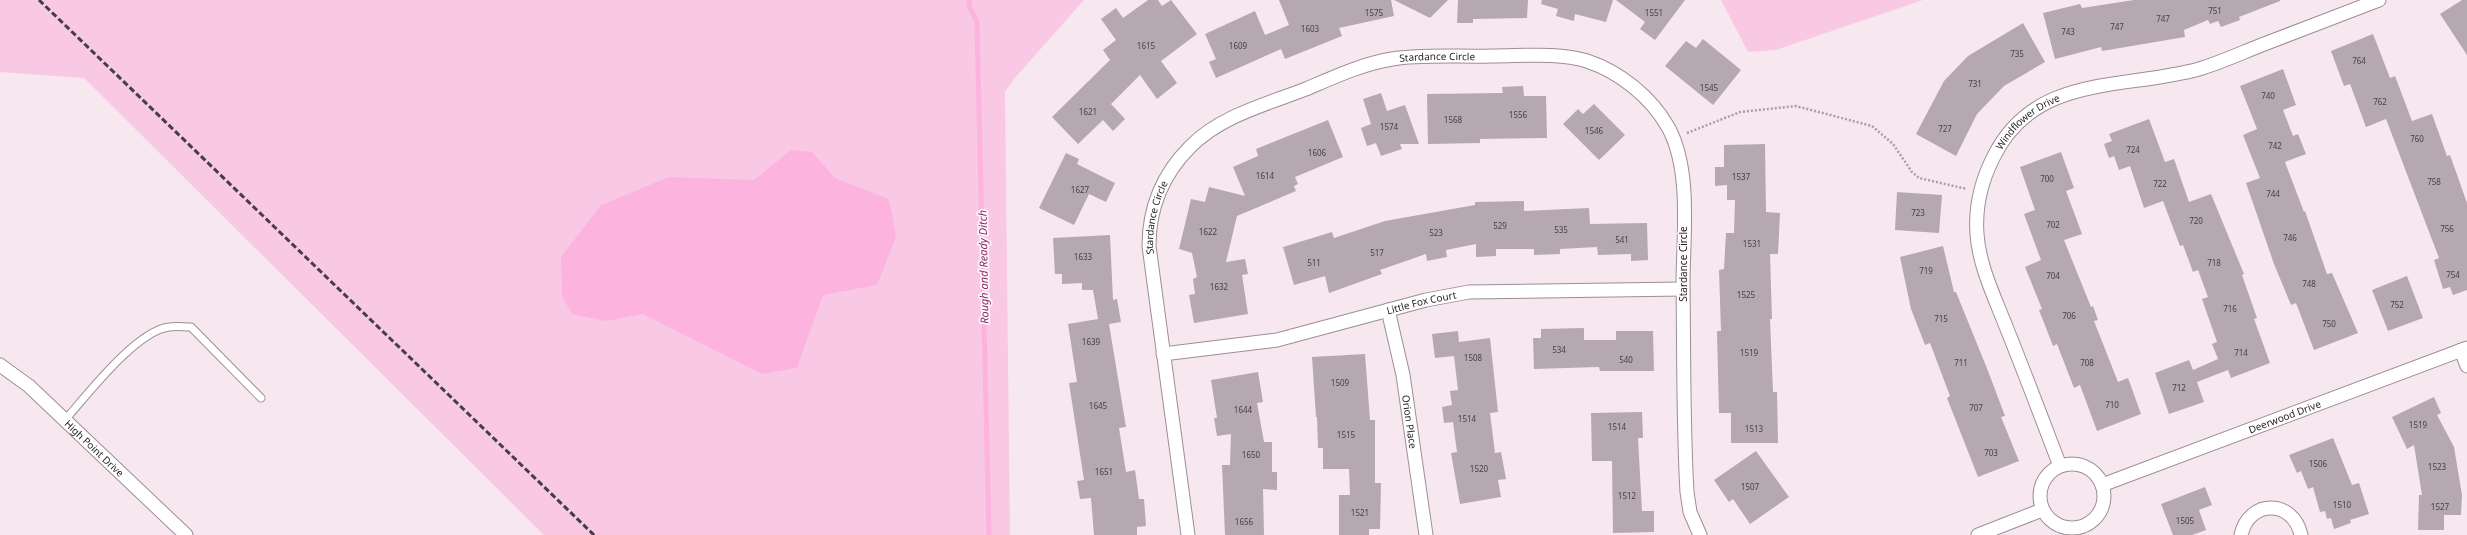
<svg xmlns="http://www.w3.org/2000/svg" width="2467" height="535" font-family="'Noto Sans',sans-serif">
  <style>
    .green { fill: #f9c8e4 }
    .water { fill: #fcb4de }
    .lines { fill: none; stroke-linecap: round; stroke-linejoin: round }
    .stream { stroke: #fcb4de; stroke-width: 5 }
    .building { fill: #b6a8b0 }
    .service-casing { stroke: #9c8e96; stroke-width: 9 }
    .minor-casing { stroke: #9c8e96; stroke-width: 15 }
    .path { stroke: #a99ea4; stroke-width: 2.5; stroke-dasharray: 2 2; stroke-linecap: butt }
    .service { stroke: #fff; stroke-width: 7 }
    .minor { stroke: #fff; stroke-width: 13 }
    .rail { stroke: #453e42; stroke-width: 3; stroke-dasharray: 6 3; stroke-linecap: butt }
    .labels { text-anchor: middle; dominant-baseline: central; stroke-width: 3.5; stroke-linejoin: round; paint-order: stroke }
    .number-label { font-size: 8px; fill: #484146 }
    .street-label { font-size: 10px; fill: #241f22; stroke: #fef8fb }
    .water-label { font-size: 11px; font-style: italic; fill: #892469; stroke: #fef8fb }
  </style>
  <rect width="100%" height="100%" fill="#f7e8f0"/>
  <g class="green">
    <polygon points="0,0 1084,0 1014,79 1005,92 1010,535 544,535 84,78 0,72"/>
    <polygon points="1721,0 1923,0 1776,50 1748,52"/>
  </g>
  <polygon class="water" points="791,150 812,152 835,178 889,199 896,237 877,285 823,295 797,368 762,374 643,314 606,321 572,314 562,296 561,257 601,205 669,177 754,180"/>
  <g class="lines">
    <polyline class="stream" points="970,0 969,5 977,23 989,535"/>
  </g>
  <g class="building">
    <polygon points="1148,0 1158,0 1162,6 1171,0 1197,34 1161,61 1177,83 1157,99 1140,75 1111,104 1125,119 1113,131 1103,120 1078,144 1052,117 1110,60 1103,50 1116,40 1101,19 1116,8 1123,18"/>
    <polygon points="1279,0 1391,0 1394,16 1339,28 1342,36 1285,59 1281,49 1216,78 1209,62 1216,59 1205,34 1255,11 1265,35 1289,25"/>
    <polygon points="1394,0 1448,0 1430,18"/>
    <polygon points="1458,0 1528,0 1527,18 1473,19 1473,23 1457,23"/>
    <polygon points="1542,0 1613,0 1606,22 1575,14 1574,21 1556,16 1558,9 1541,4"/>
    <polygon points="1616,0 1685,0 1655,40 1640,29 1645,22"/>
    <polygon points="2134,0 2280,0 2280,1 2239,17 2240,20 2221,27 2218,21 2210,24 2208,20 2184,30 2185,37 2102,51 2101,47 2055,59 2043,13 2080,4 2082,8"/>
    <polygon points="2462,0 2467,0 2467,55 2440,14"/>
    <polygon points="2023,23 2045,62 2004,86 1977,114 1956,156 1916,134 1944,81 1968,56"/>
    <polygon points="2373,34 2390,78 2395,76 2412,121 2432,114 2447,156 2450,155 2467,203 2467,290 2453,295 2450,287 2443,289 2434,260 2439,258 2386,119 2366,127 2350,84 2344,86 2331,51"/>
    <polygon points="1703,39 1741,70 1713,105 1665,66 1686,41 1696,48"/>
    <polygon points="2283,69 2296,105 2283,110 2293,136 2298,134 2306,154 2285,162 2304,212 2305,211 2327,274 2332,273 2358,333 2314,350 2296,303 2291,305 2274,264 2246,183 2260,178 2243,135 2257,129 2240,86"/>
    <polygon points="1523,86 1524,96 1546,96 1547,138 1480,139 1480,143 1428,144 1427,94 1503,93 1502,87"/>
    <polygon points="1381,93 1387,111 1405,105 1419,144 1400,144 1402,149 1381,156 1376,143 1367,146 1361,128 1371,124 1363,99"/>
    <polygon points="1594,104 1625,135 1599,160 1563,124 1578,109 1583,114"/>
    <polygon points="2149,119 2165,162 2174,159 2189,202 2211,194 2244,274 2242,275 2257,318 2254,319 2270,363 2231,378 2228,370 2197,382 2204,402 2169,414 2155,373 2189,360 2193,370 2218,359 2212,344 2217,342 2202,299 2208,297 2198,270 2193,272 2183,245 2180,246 2163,201 2144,208 2130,166 2119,170 2114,156 2109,158 2104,144 2112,141 2109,134"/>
    <polygon points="1328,120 1343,157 1295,177 1298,184 1294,186 1296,191 1237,216 1226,262 1245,259 1248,274 1242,275 1248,314 1194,323 1189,295 1195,294 1193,279 1197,277 1192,253 1179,249 1191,199 1205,202 1209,187 1245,196 1233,167 1258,156 1256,149"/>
    <polygon points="1765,144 1766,212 1780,213 1778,254 1770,254 1772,319 1770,319 1773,392 1777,392 1778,443 1731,443 1731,413 1719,413 1717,331 1721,331 1719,270 1724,269 1726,233 1734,233 1735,200 1727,200 1727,185 1715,186 1715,167 1724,167 1724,145"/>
    <polygon points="2061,152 2074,188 2066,191 2082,234 2064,240 2091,307 2093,306 2098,320 2094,321 2118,382 2128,378 2141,414 2097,431 2080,385 2074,388 2057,344 2053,346 2039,310 2042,309 2025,267 2041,260 2024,214 2035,210 2020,167"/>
    <polygon points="1066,153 1079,159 1077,164 1115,183 1106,202 1089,194 1074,225 1039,208"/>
    <polygon points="1897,192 1942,195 1939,233 1895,230"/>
    <polygon points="1524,201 1524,211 1589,208 1590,224 1647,223 1648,260 1631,261 1631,254 1598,255 1597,247 1560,249 1560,254 1534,255 1534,249 1496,249 1496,256 1476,257 1476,244 1446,250 1447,257 1427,261 1426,254 1380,270 1382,274 1329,293 1325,276 1294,285 1283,247 1332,232 1334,238 1385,221 1475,205 1475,202"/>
    <polygon points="1110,235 1113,300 1117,299 1121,322 1109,324 1126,427 1119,428 1126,472 1135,470 1139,499 1144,499 1146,526 1137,527 1137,535 1094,535 1091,498 1080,499 1077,481 1084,480 1069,383 1077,382 1068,324 1098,319 1093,290 1082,290 1082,283 1062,284 1062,274 1055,274 1053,238"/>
    <polygon points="1943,246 1954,292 1956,292 1988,371 2005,416 2001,417 2019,461 1978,477 1947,398 1950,396 1930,343 1925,345 1911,309 1900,257"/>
    <polygon points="2407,276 2423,318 2388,331 2372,290"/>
    <polygon points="1584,328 1584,340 1616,340 1616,331 1653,331 1654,371 1600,371 1599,367 1534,369 1533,338 1541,338 1541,329"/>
    <polygon points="1458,331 1459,342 1490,338 1498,412 1490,413 1495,453 1501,452 1506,479 1498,480 1501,497 1460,504 1451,453 1457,452 1453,422 1444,423 1442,407 1452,405 1450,391 1458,390 1454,356 1435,358 1432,334"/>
    <polygon points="1365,354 1370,420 1375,420 1375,483 1381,483 1380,529 1369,529 1369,535 1339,535 1339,495 1350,495 1349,469 1323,469 1323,448 1318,448 1317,417 1316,417 1312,357"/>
    <polygon points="1258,372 1263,402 1257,403 1264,442 1272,442 1272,472 1277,472 1277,490 1263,489 1264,535 1225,535 1222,465 1230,465 1231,434 1217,436 1214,418 1217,418 1211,380"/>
    <polygon points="2434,397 2441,413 2437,415 2454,447 2462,495 2461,515 2444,515 2444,530 2418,530 2419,495 2422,495 2414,445 2407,449 2392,417"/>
    <polygon points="1642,412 1643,438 1638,438 1642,511 1654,511 1654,532 1613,533 1612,461 1592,461 1591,413"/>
    <polygon points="2333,438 2352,485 2359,483 2369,514 2350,520 2351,523 2334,529 2331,518 2327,519 2325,511 2320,512 2313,487 2308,489 2301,471 2297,473 2289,455"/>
    <polygon points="1756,451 1789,497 1750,524 1733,499 1729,502 1714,480"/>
    <polygon points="2205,487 2212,505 2199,510 2206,530 2192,535 2173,535 2161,504"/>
  </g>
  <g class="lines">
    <defs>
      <path id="service" d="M65,420C87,395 136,331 169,327C176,326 184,327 191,327L261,398"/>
      <g id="minor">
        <path id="s1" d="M1388,310L1403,375L1426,535"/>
        <polyline points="2461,350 2467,366"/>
        <path id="s2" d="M1163,354L1277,340L1426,300L1469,292L1683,289"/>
        <path id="s3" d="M0,365L29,386L186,535"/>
        <circle cx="2072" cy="496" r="32"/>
        <path id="s4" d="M2060,466C2042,419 2024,371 2005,324C1994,296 1979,265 1977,234C1975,207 1981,182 1993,158C2034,73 2124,90 2199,69C2219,63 2239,54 2259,46C2299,31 2339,15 2379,0"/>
        <path id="s5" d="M2102,485L2467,348"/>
        <path id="s6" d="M1188,535L1149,246C1149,208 1163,174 1190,147C1220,116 1267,104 1306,89C1334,77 1362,64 1392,59C1424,54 1459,57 1492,56C1523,56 1558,52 1587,61C1620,72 1651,97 1668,127C1692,170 1683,237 1683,285C1684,354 1683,423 1687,492L1690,512L1700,535"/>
        <polyline points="1978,535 2042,510"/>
        <path d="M2241,535C2249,499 2293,499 2301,535"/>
      </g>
    </defs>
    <use href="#service" class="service-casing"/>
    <use href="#minor" class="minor-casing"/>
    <polyline class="path" points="1687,133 1740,112 1796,106 1872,126 1893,144 1912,172 1919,178 1967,189"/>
    <use href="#service" class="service"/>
    <use href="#minor" class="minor"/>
    <polyline class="rail" points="39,0 594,535"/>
  </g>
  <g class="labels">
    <g class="number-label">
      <text x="2215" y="10">751</text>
      <text x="1374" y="12">1575</text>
      <text x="1654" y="12">1551</text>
      <text x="2163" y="18">747</text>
      <text x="2117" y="26">747</text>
      <text x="1310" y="28">1603</text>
      <text x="2068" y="31">743</text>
      <text x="1146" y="45">1615</text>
      <text x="1238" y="45">1609</text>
      <text x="2017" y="53">735</text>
      <text x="2359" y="60">764</text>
      <text x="1975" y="83">731</text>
      <text x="1709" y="87">1545</text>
      <text x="2268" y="95">740</text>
      <text x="2380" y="101">762</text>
      <text x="1088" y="111">1621</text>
      <text x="1518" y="114">1556</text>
      <text x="1453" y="119">1568</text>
      <text x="1389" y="126">1574</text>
      <text x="1945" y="128">727</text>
      <text x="1594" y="130">1546</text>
      <text x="2417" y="138">760</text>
      <text x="2275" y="145">742</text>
      <text x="2133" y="149">724</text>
      <text x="1317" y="152">1606</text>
      <text x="1265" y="175">1614</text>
      <text x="1741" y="176">1537</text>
      <text x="2047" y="178">700</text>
      <text x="2434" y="181">758</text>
      <text x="2160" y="183">722</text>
      <text x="1080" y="189">1627</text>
      <text x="2273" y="193">744</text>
      <text x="1918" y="212">723</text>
      <text x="2196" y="220">720</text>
      <text x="2053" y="224">702</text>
      <text x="1500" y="225">529</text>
      <text x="2447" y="228">756</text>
      <text x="1561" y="229">535</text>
      <text x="1208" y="231">1622</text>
      <text x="1436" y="232">523</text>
      <text x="2290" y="237">746</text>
      <text x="1622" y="239">541</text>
      <text x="1752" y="243">1531</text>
      <text x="1377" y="252">517</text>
      <text x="1083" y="256">1633</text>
      <text x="1314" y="262">511</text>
      <text x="2214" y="262">718</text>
      <text x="1926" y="270">719</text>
      <text x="2453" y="274">754</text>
      <text x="2053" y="275">704</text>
      <text x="2309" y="283">748</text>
      <text x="1219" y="286">1632</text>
      <text x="1746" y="294">1525</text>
      <text x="2397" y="304">752</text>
      <text x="2230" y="308">716</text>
      <text x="2069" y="315">706</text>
      <text x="1941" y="318">715</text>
      <text x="2329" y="323">750</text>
      <text x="1091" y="341">1639</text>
      <text x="1559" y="349">534</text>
      <text x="1749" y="352">1519</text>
      <text x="2241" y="352">714</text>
      <text x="1473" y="357">1508</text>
      <text x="1626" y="359">540</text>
      <text x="1961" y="362">711</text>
      <text x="2087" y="362">708</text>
      <text x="1340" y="382">1509</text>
      <text x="2179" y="387">712</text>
      <text x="2112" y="404">710</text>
      <text x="1098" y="405">1645</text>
      <text x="1976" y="407">707</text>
      <text x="1243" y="409">1644</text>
      <text x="1467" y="418">1514</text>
      <text x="2418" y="424">1519</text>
      <text x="1617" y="426">1514</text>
      <text x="1754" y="428">1513</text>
      <text x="1346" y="434">1515</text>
      <text x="1991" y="452">703</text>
      <text x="1251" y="454">1650</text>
      <text x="2318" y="463">1506</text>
      <text x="2437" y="466">1523</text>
      <text x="1479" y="468">1520</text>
      <text x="1104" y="471">1651</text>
      <text x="1750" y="486">1507</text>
      <text x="1627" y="495">1512</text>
      <text x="2342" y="504">1510</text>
      <text x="2440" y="506">1527</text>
      <text x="1360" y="512">1521</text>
      <text x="2185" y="520">1505</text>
      <text x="1244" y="521">1656</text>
    </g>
    <g class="street-label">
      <text stroke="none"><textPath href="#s6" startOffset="669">Stardance Circle</textPath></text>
      <text stroke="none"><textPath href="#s4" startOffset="377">Windflower Drive</textPath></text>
      <text stroke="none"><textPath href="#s6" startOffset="321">Stardance Circle</textPath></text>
      <text transform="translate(1683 264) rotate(-90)">Stardance Circle</text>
      <text stroke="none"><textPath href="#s2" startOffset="264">Little Fox Court</textPath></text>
      <text stroke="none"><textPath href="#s5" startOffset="195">Deerwood Drive</textPath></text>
      <text stroke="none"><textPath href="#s1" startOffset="114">Orion Place</textPath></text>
      <text stroke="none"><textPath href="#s3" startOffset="126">High Point Drive</textPath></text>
    </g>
    <g class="water-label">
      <text transform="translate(983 267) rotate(-91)">Rough and Ready Ditch</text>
    </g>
  </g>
</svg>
